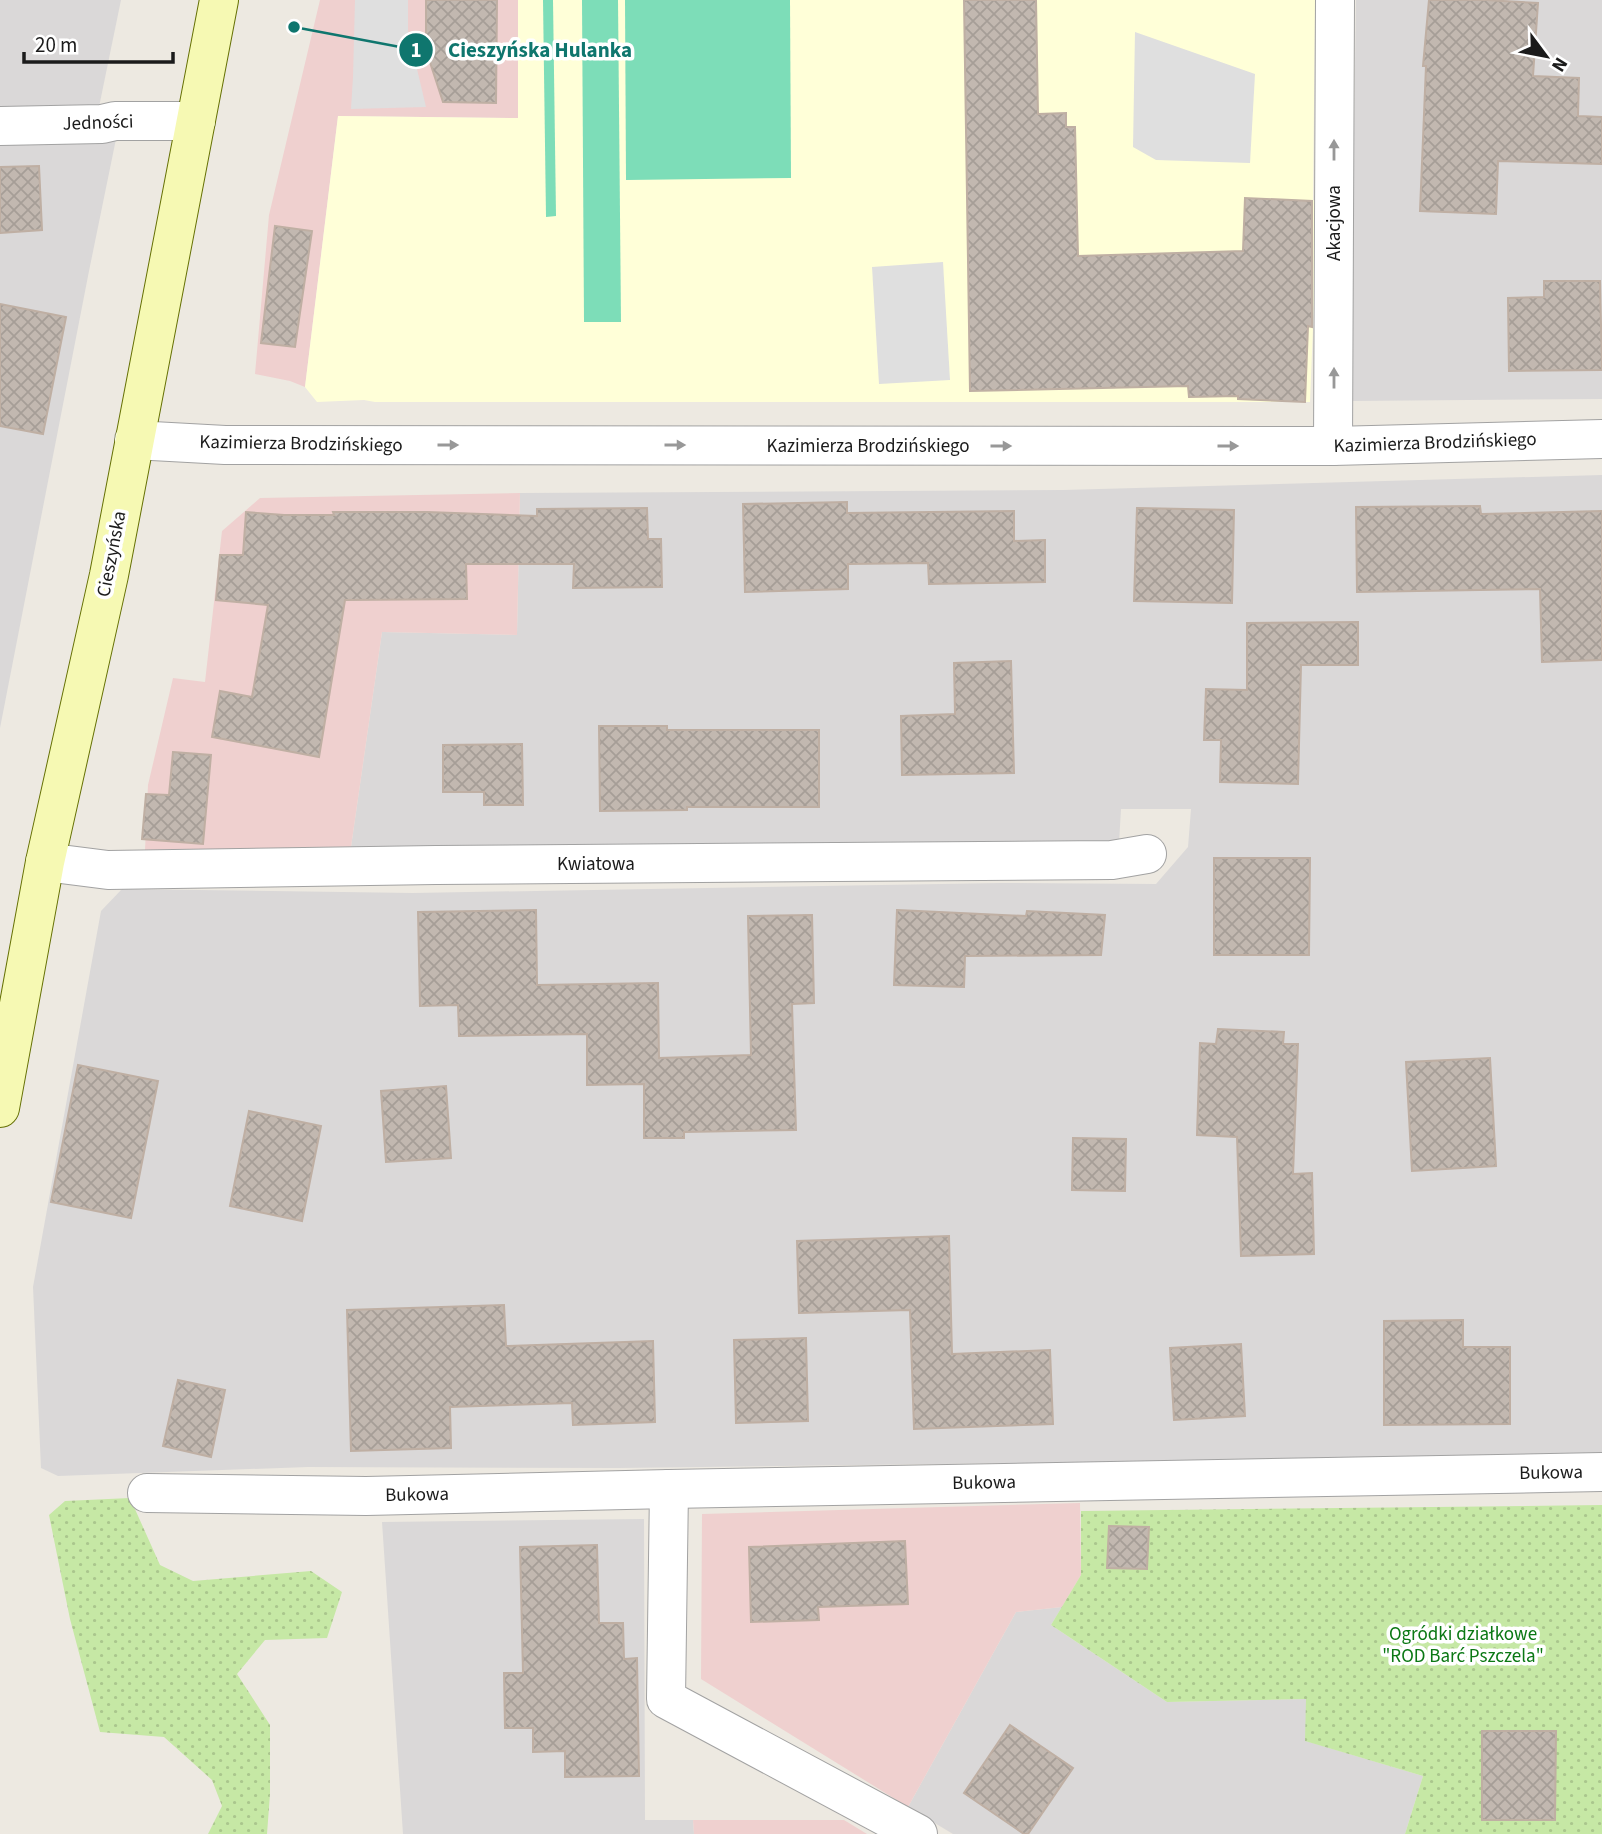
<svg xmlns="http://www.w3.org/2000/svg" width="1602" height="1834" font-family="'Source Sans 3',sans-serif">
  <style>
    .residential { fill: #dad8d8 }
    .commercial { fill: #efd0cf }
    .education { fill: #ffffd8 }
    .grass { fill: url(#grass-dots) }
    .pitch { fill: #7dddb8 }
    .parking { fill: #dfdfdf }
    .building { fill: url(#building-cross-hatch); stroke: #bfafa3; stroke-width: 2 }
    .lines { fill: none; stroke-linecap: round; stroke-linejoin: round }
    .minor-casing { stroke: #a2a2a2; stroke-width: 40 }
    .secondary-casing { stroke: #657004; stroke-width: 40 }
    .minor { stroke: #fff; stroke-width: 38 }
    .secondary { stroke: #f6f9b3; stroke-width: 38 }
    .oneway { fill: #989898 }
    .labels { text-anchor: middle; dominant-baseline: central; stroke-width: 7; stroke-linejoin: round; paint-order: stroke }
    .street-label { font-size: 19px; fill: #1b1b1b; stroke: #fff }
    .park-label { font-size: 19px; fill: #0b7814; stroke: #fff }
    .leader { fill: none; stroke: #0f766e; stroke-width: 2.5 }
    .callout-dot { fill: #0f766e; stroke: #fff; stroke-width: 2.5 }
    .mark-label { font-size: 21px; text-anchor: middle; font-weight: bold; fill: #fff }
    .callout-label { font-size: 21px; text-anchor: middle; font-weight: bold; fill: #0f766e; stroke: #fff; stroke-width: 7; stroke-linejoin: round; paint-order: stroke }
  </style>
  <defs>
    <pattern id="grass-dots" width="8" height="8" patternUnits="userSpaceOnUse" patternTransform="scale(1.75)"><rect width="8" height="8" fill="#c6e8a5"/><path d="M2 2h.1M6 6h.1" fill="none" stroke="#aac68d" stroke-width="1.8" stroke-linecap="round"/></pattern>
    <pattern id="building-cross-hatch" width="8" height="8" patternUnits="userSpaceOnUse" patternTransform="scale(1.75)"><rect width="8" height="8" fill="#c2b8b0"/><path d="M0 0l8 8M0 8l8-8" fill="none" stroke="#a69e97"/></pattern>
  </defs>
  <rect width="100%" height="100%" fill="#ede9e1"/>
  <g class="residential">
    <polygon points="0,0 121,0 99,107 0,108"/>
    <polygon points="1356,0 1602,0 1602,399 1350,401"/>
    <polygon points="116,139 89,271 0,728 0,141"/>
    <polygon points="1602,475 1602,1454 1110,1462 618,1468 308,1467 58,1476 41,1468 33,1287 101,911 122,889 413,893 1001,883 1156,884 1188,847 1191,809 1121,809 1119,843 351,847 382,632 517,635 520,493 1063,490"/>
    <polygon points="644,1519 645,1820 693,1820 694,1834 403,1834 382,1522"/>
    <polygon points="1062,1607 1051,1625 1167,1702 1306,1699 1306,1741 1423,1776 1405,1834 953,1834 908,1807 1016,1612"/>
  </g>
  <g class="commercial">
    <polygon points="320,0 518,0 519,118 338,116 305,387 290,381 255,374 269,215"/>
    <polygon points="520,493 517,635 382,632 351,847 145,850 148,785 173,678 205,682 222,531 260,498"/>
    <polygon points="1080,1503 1081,1575 1062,1607 1016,1612 908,1807 701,1679 702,1514"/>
    <polygon points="693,1820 844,1820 867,1834 694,1834"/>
  </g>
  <polygon class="education" points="518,0 1315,0 1313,200 1317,201 1315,277 1310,402 375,402 364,400 317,402 305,387 338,116 518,118"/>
  <g class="grass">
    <polygon points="130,1498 160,1565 193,1581 311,1571 342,1592 327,1638 265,1640 237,1674 270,1725 270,1794 267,1834 208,1834 222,1806 212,1780 164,1737 100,1732 70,1619 49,1515 65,1501"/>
    <polygon points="1602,1505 1602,1834 1405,1834 1423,1776 1305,1741 1306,1699 1167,1702 1051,1625 1081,1575 1081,1511"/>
  </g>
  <g class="pitch">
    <polygon points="543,0 553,0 556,216 546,217"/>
    <polygon points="582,0 618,0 621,322 584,322"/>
    <polygon points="625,0 790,0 791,178 626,180"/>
  </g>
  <g class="parking">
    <polygon points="355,0 408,0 408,31 426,107 351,109 353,77"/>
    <polygon points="1135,32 1255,74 1250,163 1156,160 1133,147"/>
    <polygon points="943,262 950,380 879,384 872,267"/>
  </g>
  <g class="building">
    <polygon points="426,0 497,0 496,103 443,102 426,50"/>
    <polygon points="964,0 1036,0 1038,114 1066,113 1066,127 1075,127 1078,256 1243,251 1245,198 1312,201 1312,327 1308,326 1305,402 1238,399 1238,396 1189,397 1188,386 970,391"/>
    <polygon points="1429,0 1486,0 1538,3 1533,76 1579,78 1578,116 1602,117 1602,164 1498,161 1496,214 1420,211 1426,66 1423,66"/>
    <polygon points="39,166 42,230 0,233 0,167"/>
    <polygon points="275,226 312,231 295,347 261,343"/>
    <polygon points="1544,281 1600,281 1602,370 1509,371 1508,298 1544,297"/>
    <polygon points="0,304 66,317 43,434 0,426"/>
    <polygon points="847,502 847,513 1014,511 1014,541 1045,540 1045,582 929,584 928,563 848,564 848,589 745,592 743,504"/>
    <polygon points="1480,506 1481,514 1602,511 1602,660 1542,662 1540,589 1357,592 1356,507"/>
    <polygon points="647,508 648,539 661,539 662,587 573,588 574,564 466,564 467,599 345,600 319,757 212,737 220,691 252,697 268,605 216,600 220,555 243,555 246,512 284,515 334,515 333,512 427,512 537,516 537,509"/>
    <polygon points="1137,508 1234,510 1232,603 1134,601"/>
    <polygon points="1358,622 1358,665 1301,665 1298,784 1220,782 1221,740 1204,740 1206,689 1247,690 1247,623"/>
    <polygon points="1011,661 1014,773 902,775 901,716 955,714 954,663"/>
    <polygon points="599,726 667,726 667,730 819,730 819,807 687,807 687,810 600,811"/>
    <polygon points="522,744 523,805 484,805 484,792 443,792 443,745"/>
    <polygon points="173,752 211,755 203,844 142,839 146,794 169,795"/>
    <polygon points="1214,858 1310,858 1309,955 1214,955"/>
    <polygon points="536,910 537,985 658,983 659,1058 751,1055 748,916 812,915 814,1003 792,1004 796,1130 684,1132 684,1138 644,1138 644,1084 587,1085 587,1034 459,1036 458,1005 420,1006 418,912"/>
    <polygon points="897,910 1026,916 1027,911 1105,915 1101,955 965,956 964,987 894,985"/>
    <polygon points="1218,1029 1284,1032 1283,1044 1298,1044 1293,1174 1312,1173 1314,1254 1241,1256 1237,1137 1197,1135 1200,1043 1216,1044"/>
    <polygon points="1490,1058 1496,1166 1412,1171 1406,1062"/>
    <polygon points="78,1065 158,1081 131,1218 51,1202"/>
    <polygon points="446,1086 451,1158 386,1162 381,1091"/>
    <polygon points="249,1111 321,1126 302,1221 230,1206"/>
    <polygon points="1073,1138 1126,1139 1125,1191 1072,1190"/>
    <polygon points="949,1236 952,1354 1050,1350 1053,1424 914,1429 910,1310 799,1313 797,1241"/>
    <polygon points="504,1305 506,1346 653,1341 655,1422 573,1425 572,1403 450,1407 451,1448 351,1451 347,1310"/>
    <polygon points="1463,1320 1463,1347 1510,1347 1510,1424 1384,1425 1384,1321"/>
    <polygon points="806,1338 808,1421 736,1423 734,1340"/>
    <polygon points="1241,1344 1245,1416 1174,1420 1170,1348"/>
    <polygon points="178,1380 225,1390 211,1457 163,1446"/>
    <polygon points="1109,1526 1149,1527 1147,1569 1107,1568"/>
    <polygon points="905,1541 908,1604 818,1607 819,1620 751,1622 749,1547"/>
    <polygon points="597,1545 599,1623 623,1623 624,1659 637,1658 639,1776 565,1777 565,1751 533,1752 533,1728 505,1728 504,1673 523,1673 520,1547"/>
    <polygon points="1010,1725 1073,1768 1028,1834 1024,1834 964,1793"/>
    <polygon points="1482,1731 1556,1731 1555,1820 1482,1820"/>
  </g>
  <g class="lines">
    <defs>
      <g id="minor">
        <polyline points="0,126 102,124 115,121 196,121"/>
        <polyline points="134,440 225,445 1333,446 1602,439"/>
        <polyline points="1333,446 1335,0"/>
        <polyline points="45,862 108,870 436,865 1112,860 1147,854"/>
        <polyline points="669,1489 666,1699 918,1834"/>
        <polyline points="147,1493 366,1496 669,1489 1602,1472"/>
      </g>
      <polyline id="secondary" points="0,1108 45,862 109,575 219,0"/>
    </defs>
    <use href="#minor" class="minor-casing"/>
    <use href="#secondary" class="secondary-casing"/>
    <use href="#minor" class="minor"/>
    <use href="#secondary" class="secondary"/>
  </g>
  <defs><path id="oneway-solid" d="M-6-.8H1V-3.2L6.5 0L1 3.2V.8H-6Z" transform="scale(1.75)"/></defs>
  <g class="oneway">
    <use href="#oneway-solid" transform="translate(1334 150) rotate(-90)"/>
    <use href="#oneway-solid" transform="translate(1334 378) rotate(-90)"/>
    <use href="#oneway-solid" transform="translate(448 445)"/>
    <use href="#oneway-solid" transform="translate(675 445)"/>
    <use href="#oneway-solid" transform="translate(1001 446)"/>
    <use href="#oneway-solid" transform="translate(1228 446)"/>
  </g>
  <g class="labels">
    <g class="street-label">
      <text transform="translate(98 123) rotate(-2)">Jedności</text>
      <text transform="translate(1334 223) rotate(-90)">Akacjowa</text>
      <text transform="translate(1435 443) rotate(-2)">Kazimierza Brodzińskiego</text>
      <text transform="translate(301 444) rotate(1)">Kazimierza Brodzińskiego</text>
      <text x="868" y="446">Kazimierza Brodzińskiego</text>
      <text transform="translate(112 554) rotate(-79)">Cieszyńska</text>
      <text x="596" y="864">Kwiatowa</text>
      <text transform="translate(1551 1473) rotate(-1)">Bukowa</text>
      <text transform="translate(984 1483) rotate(-1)">Bukowa</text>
      <text transform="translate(417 1495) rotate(-1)">Bukowa</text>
    </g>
    <g class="park-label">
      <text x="1463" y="1634">Ogródki działkowe<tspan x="1463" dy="22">"ROD Barć Pszczela"</tspan></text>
    </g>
  </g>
  <path class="leader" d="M294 27L416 50"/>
  <g class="callout-dot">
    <circle cx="294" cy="27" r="7"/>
    <circle cx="416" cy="50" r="18"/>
  </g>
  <g class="mark-label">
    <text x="416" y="57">1</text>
  </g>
  <g class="callout-label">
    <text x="540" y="57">Cieszyńska Hulanka</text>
  </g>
  <g transform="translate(1546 56) rotate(122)" stroke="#ffffff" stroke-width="5" paint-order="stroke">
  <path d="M0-5L12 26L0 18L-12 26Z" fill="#1b1b1b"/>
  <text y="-10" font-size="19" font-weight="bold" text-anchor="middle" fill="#1b1b1b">N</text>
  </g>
  <path d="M24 52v10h149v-10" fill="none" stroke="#1b1b1b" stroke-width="3.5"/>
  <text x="35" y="52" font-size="21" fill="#1b1b1b" stroke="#ffffff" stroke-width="5" paint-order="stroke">20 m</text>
</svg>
